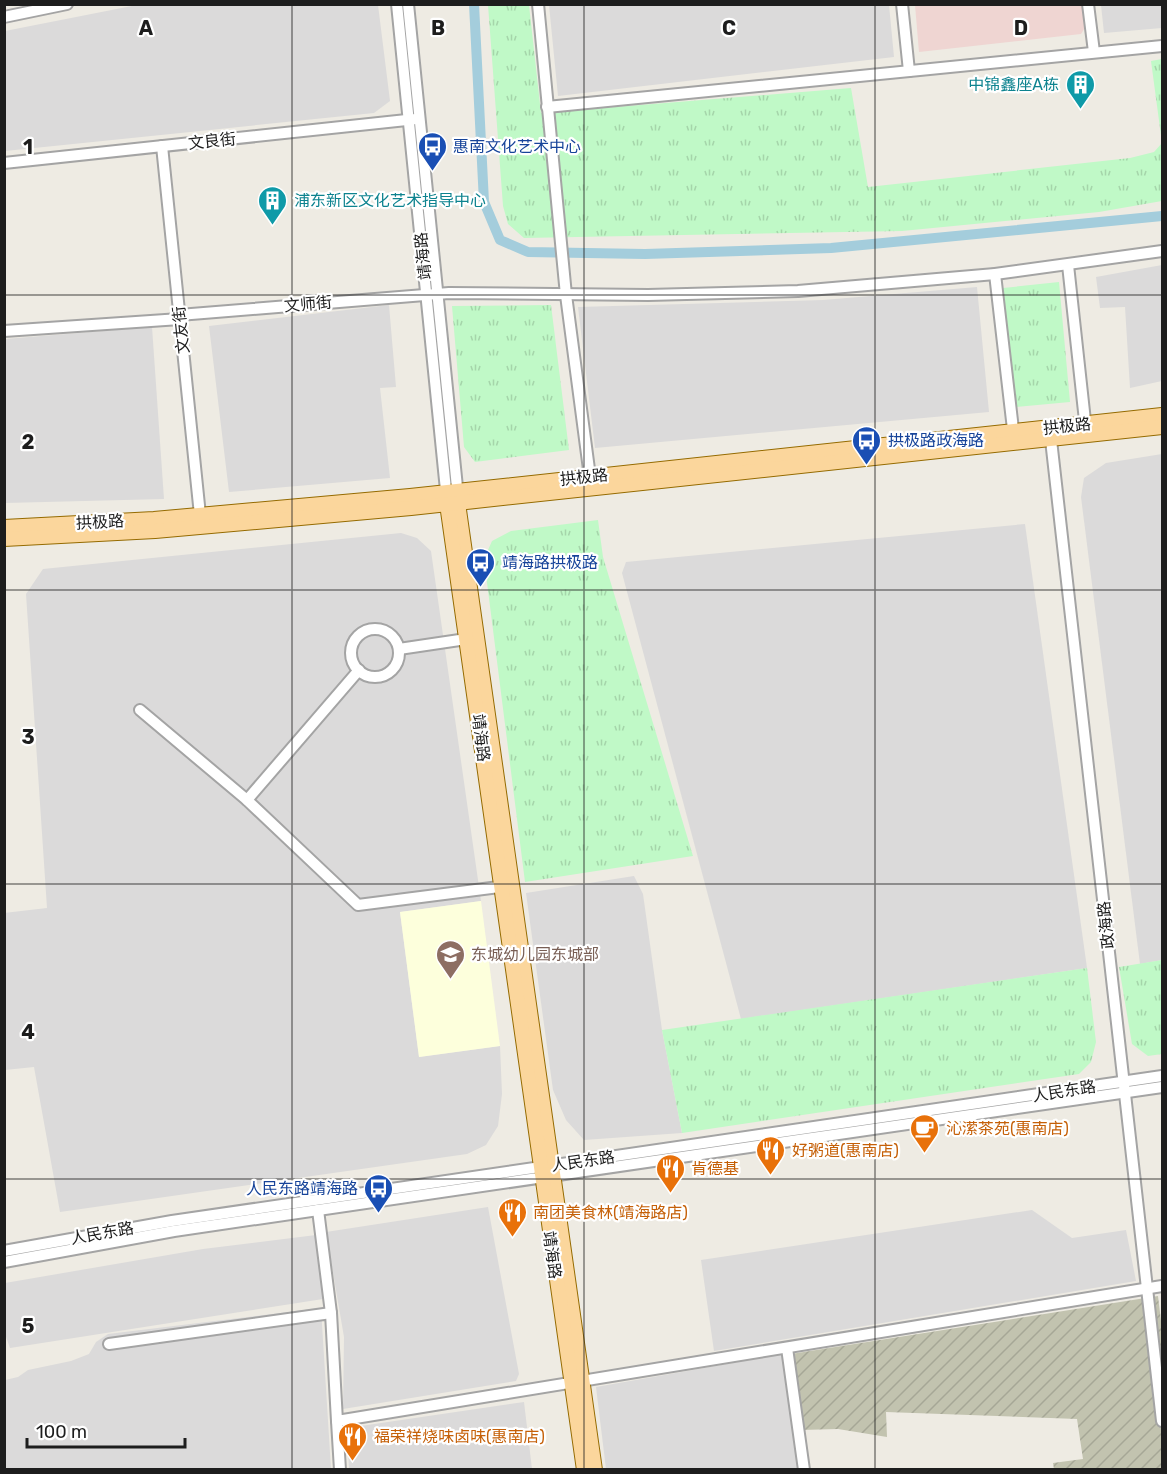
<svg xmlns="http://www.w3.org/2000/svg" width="1167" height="1474" font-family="Rubik,'Noto Sans SC',sans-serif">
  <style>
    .residential { fill: #dbdada }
    .commercial { fill: #efd5d2 }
    .education { fill: #fdffdc }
    .construction { fill: url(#construction-furrows) }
    .park { fill: url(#park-tufts) }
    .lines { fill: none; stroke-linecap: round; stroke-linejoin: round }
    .canal { stroke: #a4cddc; stroke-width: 10 }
    .minor-casing { stroke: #a4a4a4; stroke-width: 14 }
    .major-casing { stroke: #956b01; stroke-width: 16 }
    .minor { stroke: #fff; stroke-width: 10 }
    .major { stroke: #fbd69c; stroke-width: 14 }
    .grid { fill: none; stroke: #1d1d1d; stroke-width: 1.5; stroke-opacity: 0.55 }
    .labels { text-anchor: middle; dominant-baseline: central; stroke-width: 4.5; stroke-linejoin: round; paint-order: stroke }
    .culture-label { font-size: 16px; fill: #0d838f; stroke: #fff; text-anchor: end }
    .street-label { font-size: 16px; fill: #1d1d1d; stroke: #fff }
    .transit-label { font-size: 16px; fill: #164399; stroke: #fff; text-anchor: start }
    .education-label { font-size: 16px; fill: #785e54; stroke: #fff; text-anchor: start }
    .food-label { font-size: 16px; fill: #c56008; stroke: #fff; text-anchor: start }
    .grid-label { font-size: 20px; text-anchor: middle; font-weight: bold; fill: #1d1d1d; stroke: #fff; stroke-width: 4.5; stroke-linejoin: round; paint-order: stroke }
  </style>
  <defs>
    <pattern id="construction-furrows" width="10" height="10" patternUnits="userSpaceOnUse" patternTransform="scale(1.5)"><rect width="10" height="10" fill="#c2c3af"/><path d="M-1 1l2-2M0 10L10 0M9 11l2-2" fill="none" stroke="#a6a796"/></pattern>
    <pattern id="park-tufts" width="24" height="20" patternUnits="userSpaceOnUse" patternTransform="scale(1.5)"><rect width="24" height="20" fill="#c0f9c7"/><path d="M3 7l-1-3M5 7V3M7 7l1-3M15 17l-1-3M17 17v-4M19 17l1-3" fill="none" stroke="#a5d5aa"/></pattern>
  </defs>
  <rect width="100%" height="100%" fill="#eeebe3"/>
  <g class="residential">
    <polygon points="142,4 378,5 390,101 374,113 5,151 5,31"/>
    <polygon points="549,5 889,5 894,57 558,96"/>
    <polygon points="1101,5 1162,5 1162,28 1104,33"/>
    <polygon points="1162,265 1162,381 1130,388 1125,307 1100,308 1096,277"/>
    <polygon points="977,287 989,412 595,448 578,307 823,300"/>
    <polygon points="389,305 396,387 380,388 390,478 229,492 209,326"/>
    <polygon points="152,327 164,499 5,503 5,339"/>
    <polygon points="1162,454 1162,960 1140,964 1081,497 1084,478 1106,463"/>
    <polygon points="1025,524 1087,968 741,1019 622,573 626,562"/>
    <polygon points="401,533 417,538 431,551 481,901 400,912 419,1057 500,1046 502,1094 498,1126 486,1145 467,1154 60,1212 34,1067 5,1070 4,913 47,908 26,594 43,569"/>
    <polygon points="634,876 643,894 662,1030 682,1133 584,1140 566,1120 553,1090 526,893"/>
    <polygon points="488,1207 519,1374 516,1381 343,1409 344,1337 326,1232"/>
    <polygon points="1032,1210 1072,1238 1126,1230 1136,1281 714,1351 701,1260"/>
    <polygon points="316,1235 323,1299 10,1348 5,1334 5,1283 203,1249"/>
    <polygon points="321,1308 331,1469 5,1470 5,1380 18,1377 28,1370 71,1361 89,1354 96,1342 108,1334"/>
    <polygon points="784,1354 798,1469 606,1469 596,1387"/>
    <polygon points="524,1402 532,1469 349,1469 347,1428"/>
  </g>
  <polygon class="commercial" points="915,5 1083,5 1086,26 1081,34 919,52"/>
  <polygon class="education" points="481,901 500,1046 419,1057 400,912"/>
  <polygon class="construction" points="1158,1296 1162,1329 1162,1469 1054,1469 1053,1463 1083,1459 1077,1419 886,1412 887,1437 838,1429 801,1430 791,1354"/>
  <g class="park">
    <polygon points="488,5 529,5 541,113 851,88 868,187 1130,158 1154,152 1162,143 1151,61 1162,59 1162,201 1099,212 902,231 524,238 508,224 503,206"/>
    <polygon points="1059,282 1070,402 1015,407 1003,288"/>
    <polygon points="551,305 569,450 475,462 464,447 452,306"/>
    <polygon points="598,520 603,557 693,856 525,882 484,559 492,541 511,531"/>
    <polygon points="1162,960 1162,1054 1148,1056 1132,1044 1119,967"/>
    <polygon points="1087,968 1096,1042 1091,1062 1079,1074 682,1133 662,1030"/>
  </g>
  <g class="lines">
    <polyline class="canal" points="474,4 484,202 500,240 528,252 645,254 831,248 1162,216"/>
    <defs>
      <g id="minor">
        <polyline points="397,4 447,500"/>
        <polyline points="408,4 458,497"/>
        <polyline points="538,4 566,295 590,477"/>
        <polyline points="902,4 909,71"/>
        <polyline points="1088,4 1094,52"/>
        <polyline points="4,17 67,4"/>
        <polyline points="547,107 1162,46"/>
        <polyline points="162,146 200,515"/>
        <polyline points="4,163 416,119"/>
        <polyline points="1068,265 1086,430"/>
        <polyline points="995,274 1014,438"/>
        <polyline points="179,315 449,293 648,295 798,291 995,274 1162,251"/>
        <polyline points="4,331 180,319"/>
        <polyline points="1050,431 1162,1421"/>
        <circle cx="375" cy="653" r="24"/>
        <polyline points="399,649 473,638"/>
        <polyline points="140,710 247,800 358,905 507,886"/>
        <polyline points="247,800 359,670"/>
        <polyline points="318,1210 331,1313"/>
        <polyline points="4,1251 172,1221 1162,1076"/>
        <polyline points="4,1262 174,1231 1162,1087"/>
        <polyline points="109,1344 331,1313 337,1421 1162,1286"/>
        <polyline points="787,1348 804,1470"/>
        <polyline points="337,1421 340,1470"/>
      </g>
      <g id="major">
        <polyline points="458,503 595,1470"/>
        <polyline points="447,504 584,1470"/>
        <polyline points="4,527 154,519 410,496 1162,415"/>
        <polyline points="4,539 155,531 411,508 1162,427"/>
      </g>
    </defs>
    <use href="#minor" class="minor-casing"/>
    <use href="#major" class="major-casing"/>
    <use href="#minor" class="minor"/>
    <use href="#major" class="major"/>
  </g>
  <path class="grid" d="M292,4V1470M584,4V1470M875,4V1470M4,295H1162M4,590H1162M4,884H1162M4,1179H1162"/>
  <defs>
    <symbol id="building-pin" viewBox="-11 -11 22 30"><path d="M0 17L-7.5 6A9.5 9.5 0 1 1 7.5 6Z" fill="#0f9aa8" stroke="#fff"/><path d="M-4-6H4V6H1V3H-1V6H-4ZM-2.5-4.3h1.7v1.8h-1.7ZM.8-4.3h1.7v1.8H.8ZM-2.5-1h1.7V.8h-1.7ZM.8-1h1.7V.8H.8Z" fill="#fff"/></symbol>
    <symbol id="bus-pin" viewBox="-11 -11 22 30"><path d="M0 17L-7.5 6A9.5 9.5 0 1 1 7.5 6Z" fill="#1a4fb4" stroke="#fff"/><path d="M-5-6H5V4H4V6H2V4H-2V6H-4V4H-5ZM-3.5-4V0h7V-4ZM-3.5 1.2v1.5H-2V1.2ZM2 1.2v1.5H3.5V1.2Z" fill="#fff"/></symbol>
    <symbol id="school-pin" viewBox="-11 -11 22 30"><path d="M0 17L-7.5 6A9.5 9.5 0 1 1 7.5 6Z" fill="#8d6e63" stroke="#fff"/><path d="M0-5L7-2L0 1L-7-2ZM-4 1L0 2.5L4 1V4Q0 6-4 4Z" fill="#fff"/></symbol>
    <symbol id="cafe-pin" viewBox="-11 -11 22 30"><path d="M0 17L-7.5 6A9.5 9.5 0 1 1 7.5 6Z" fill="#e8710a" stroke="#fff"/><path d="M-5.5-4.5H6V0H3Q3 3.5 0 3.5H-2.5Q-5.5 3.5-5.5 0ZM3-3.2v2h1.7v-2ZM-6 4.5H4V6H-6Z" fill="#fff"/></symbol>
    <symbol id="restaurant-pin" viewBox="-11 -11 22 30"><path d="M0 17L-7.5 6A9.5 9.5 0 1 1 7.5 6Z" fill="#e8710a" stroke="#fff"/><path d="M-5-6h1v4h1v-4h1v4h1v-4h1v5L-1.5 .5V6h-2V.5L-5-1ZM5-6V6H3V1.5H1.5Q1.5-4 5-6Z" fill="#fff"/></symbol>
  </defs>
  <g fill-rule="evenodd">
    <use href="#building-pin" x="1064" y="68" width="33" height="45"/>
    <use href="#bus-pin" x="416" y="130" width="33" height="45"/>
    <use href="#building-pin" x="256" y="184" width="33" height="45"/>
    <use href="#bus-pin" x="850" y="424" width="33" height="45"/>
    <use href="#bus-pin" x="464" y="546" width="33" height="45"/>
    <use href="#school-pin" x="434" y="938" width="33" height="45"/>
    <use href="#cafe-pin" x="908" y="1112" width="33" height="45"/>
    <use href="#restaurant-pin" x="754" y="1134" width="33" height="45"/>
    <use href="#restaurant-pin" x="654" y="1152" width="33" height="45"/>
    <use href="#bus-pin" x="362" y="1172" width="33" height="45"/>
    <use href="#restaurant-pin" x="496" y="1196" width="33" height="45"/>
    <use href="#restaurant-pin" x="336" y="1420" width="33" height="45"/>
  </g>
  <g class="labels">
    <g class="culture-label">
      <text x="1059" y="84">中锦鑫座A栋</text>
      <text x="294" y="200" text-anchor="start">浦东新区文化艺术指导中心</text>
    </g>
    <g class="street-label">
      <text transform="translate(212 141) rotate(-6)">文良街</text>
      <text transform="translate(423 256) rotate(-96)">靖海路</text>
      <text transform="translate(308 304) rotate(-5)">文师街</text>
      <text transform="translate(181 330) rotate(-96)">文友街</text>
      <text transform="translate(1067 426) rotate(-6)">拱极路</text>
      <text transform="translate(584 477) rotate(-6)">拱极路</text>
      <text transform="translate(100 522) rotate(-3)">拱极路</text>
      <text transform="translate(481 738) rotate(83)">靖海路</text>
      <text transform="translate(1106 925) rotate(-96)">政海路</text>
      <text transform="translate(1064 1091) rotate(-9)">人民东路</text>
      <text transform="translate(583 1161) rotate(-8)">人民东路</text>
      <text transform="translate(102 1233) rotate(-10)">人民东路</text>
      <text transform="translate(552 1255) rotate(82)">靖海路</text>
    </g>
    <g class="transit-label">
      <text x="453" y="146">惠南文化艺术中心</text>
      <text x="888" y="440">拱极路政海路</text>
      <text x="502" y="562">靖海路拱极路</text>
      <text x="358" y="1188" text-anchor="end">人民东路靖海路</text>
    </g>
    <g class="education-label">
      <text x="471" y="954">东城幼儿园东城部</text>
    </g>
    <g class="food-label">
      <text x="946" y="1128">沁潆茶苑(惠南店)</text>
      <text x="792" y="1150">好粥道(惠南店)</text>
      <text x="691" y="1168">肯德基</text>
      <text x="533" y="1212">南团美食林(靖海路店)</text>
      <text x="374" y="1436">福荣祥烧味卤味(惠南店)</text>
    </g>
  </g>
  <g class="grid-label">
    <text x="146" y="35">A</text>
    <text x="438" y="35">B</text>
    <text x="729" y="35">C</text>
    <text x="1021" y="35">D</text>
    <text x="28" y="154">1</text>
    <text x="28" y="449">2</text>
    <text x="28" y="744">3</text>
    <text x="28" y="1039">4</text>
    <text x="28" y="1333">5</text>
  </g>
  <rect width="1167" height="1474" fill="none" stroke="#1d1d1d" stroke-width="12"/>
  <path d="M27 1438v9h158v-9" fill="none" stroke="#1d1d1d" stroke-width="3"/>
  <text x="36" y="1438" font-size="18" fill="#1d1d1d" stroke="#ffffff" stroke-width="4.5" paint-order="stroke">100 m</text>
</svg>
